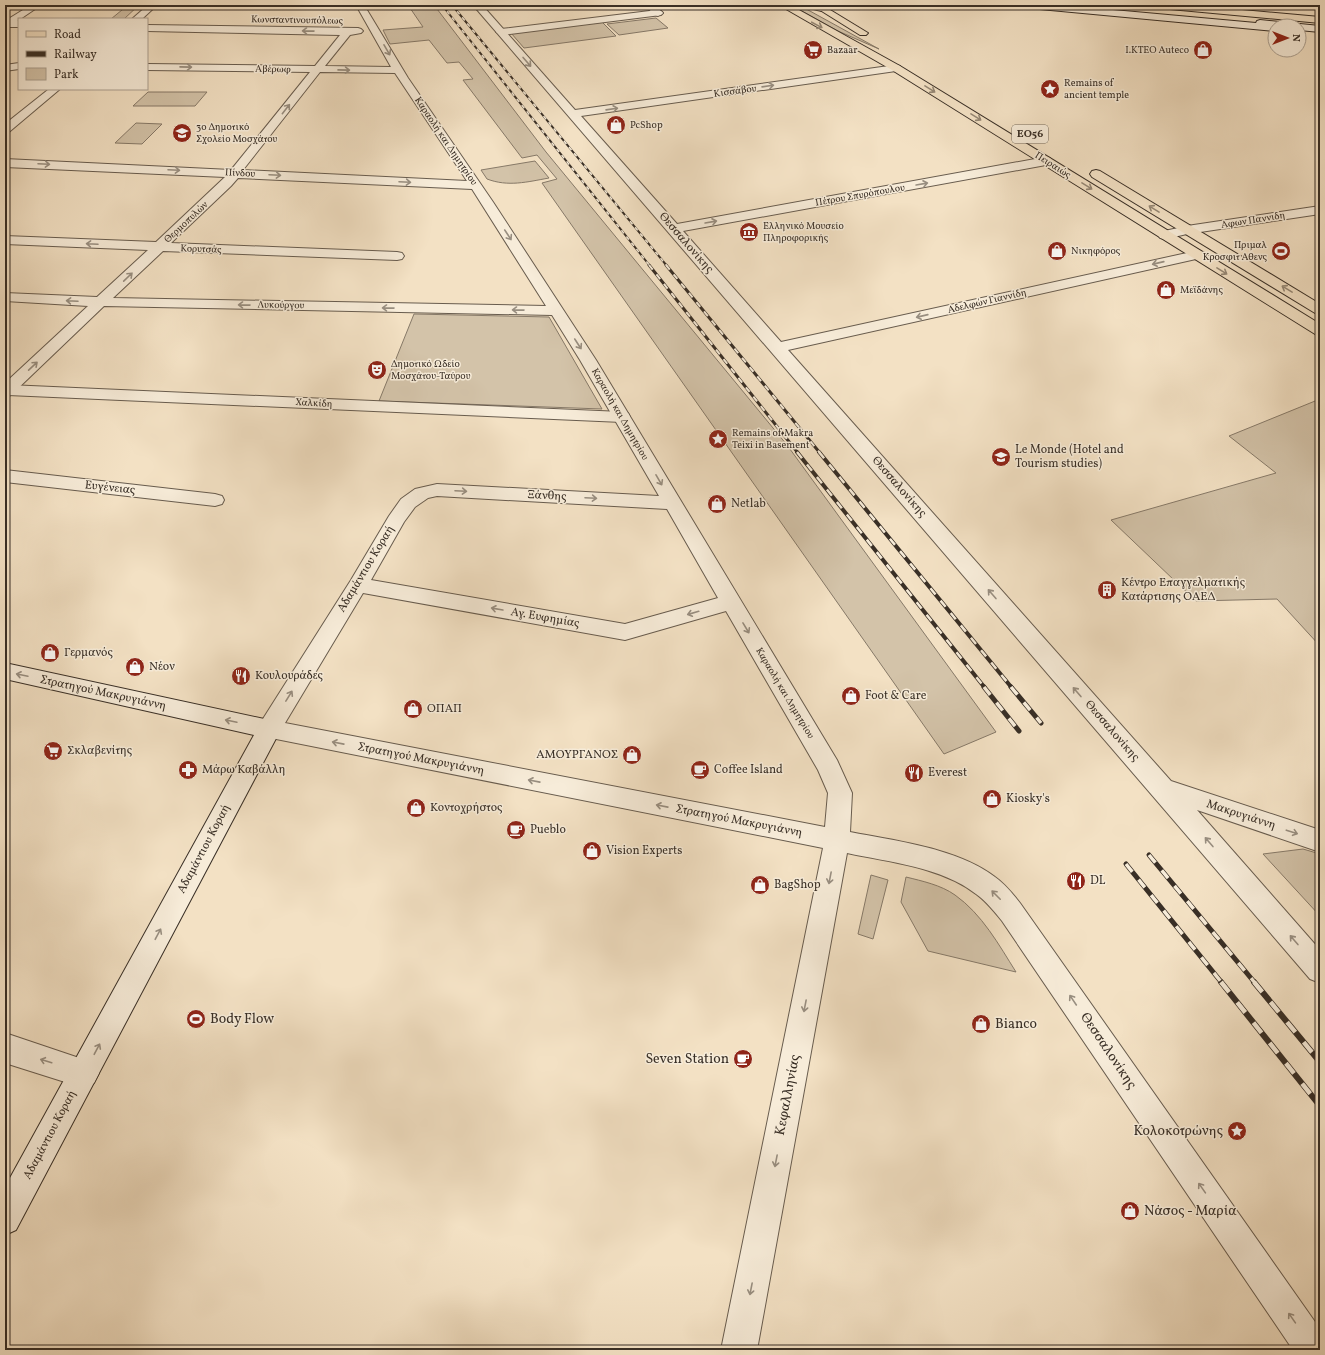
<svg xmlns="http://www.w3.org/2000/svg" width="1325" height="1355" font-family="Vollkorn,serif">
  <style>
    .green { fill: #d3c3a9; stroke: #867968 }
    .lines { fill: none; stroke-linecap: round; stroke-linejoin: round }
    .pedestrian-casing { stroke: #685c4e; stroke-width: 2 }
    .minor-casing { stroke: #685c4e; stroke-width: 2 }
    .tertiary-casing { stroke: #685c4e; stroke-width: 2 }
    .secondary-casing { stroke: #392f26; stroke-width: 2 }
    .primary-casing { stroke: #392f26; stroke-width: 2 }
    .motorway-casing { stroke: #392f26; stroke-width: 2 }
    .pedestrian { fill: #f7ecd9; fill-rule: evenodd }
    .minor { fill: #f7ecd9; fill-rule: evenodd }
    .tertiary { fill: #f7ecd9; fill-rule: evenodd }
    .secondary { fill: #f7ecd9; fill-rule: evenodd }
    .primary { fill: #f3e1c4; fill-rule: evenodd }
    .motorway { fill: #f3e1c4; fill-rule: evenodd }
    .rail-far4-casing { stroke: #392f26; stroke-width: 2 }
    .rail-far3-casing { stroke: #392f26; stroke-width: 3 }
    .rail-far2-casing { stroke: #392f26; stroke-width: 4 }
    .rail-far1-casing { stroke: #392f26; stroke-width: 5 }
    .rail-casing { stroke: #392f26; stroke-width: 6 }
    .rail-far4 { stroke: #f7ecd9; stroke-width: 1.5; stroke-dasharray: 4; stroke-linecap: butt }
    .rail-far3 { stroke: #f7ecd9; stroke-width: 2; stroke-dasharray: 6; stroke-linecap: butt }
    .rail-far2 { stroke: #f7ecd9; stroke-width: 2.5; stroke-dasharray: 8; stroke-linecap: butt }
    .rail-far1 { stroke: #f7ecd9; stroke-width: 3.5; stroke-dasharray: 10; stroke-linecap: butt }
    .rail { stroke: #f7ecd9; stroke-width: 4.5; stroke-dasharray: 13; stroke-linecap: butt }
    .oneway { stroke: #968875 }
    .oneway2 { stroke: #988e80 }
    .labels { text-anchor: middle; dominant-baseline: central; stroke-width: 3; stroke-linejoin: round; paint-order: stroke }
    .far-street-label { font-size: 10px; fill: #392f26; stroke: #f7ecd9 }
    .far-poi-label { font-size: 10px; fill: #392f26; stroke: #f7ecd9; text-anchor: start }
    .shield { fill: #f7ecd9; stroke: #72685c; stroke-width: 1 }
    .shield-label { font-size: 11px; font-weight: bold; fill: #392f26 }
    .street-label { font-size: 12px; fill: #392f26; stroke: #f7ecd9 }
    .poi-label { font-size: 12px; fill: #392f26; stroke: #f7ecd9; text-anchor: start }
    .near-poi-label { font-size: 14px; fill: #392f26; stroke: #f7ecd9; text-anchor: start }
    .near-street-label { font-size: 14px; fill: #392f26; stroke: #f7ecd9 }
  </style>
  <rect width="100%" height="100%" fill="#f3e1c4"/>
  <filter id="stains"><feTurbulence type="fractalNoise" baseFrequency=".005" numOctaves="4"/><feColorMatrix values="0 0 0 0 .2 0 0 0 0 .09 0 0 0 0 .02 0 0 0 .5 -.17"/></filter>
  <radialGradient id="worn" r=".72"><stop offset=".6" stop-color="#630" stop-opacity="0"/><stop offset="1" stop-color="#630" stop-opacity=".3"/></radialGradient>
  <g class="green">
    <polygon points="128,5 139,5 124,19 111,19"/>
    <polygon points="408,5 434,5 546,152 787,445 996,732 944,754 542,183 557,179 537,155 522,158 463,80 473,79 459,62 447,63 429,40 390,44 383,30 423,27"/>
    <polygon points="791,5 799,5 879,49 838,31"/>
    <polygon points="656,18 668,28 619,35 607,24"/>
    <polygon points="601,21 616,36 524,48 511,33"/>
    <polygon points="148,92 207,92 195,106 133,106"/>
    <polygon points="136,123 162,124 142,144 115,143"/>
    <path d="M535,161L549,178C527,182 508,187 487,179L481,170Z"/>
    <polygon points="414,314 549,317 602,409 379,401"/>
    <polygon points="1320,399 1320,646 1277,599 1196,601 1111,520 1276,473 1229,436"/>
    <polygon points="1303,849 1320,854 1320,916 1263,854"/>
    <polygon points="871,875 888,880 873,939 858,934"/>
    <path d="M906,877C922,881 941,885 955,895C982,914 999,945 1016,972L928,951L901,902Z"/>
  </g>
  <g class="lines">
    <defs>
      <g id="pedestrian">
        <polygon points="31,5 41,5 10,26 5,26 5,21"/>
        <polygon points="658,10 661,11 663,13 661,15 501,35 496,32 501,29"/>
        <polygon points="8,385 622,412 628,413 630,417 628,421 622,422 8,395 5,394 5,386"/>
      </g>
      <g id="minor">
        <polygon points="148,5 157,5 142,19 132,19"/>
        <path d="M356,5H364L408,78L493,202L596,360L837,760L852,793L850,832C896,841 957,848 995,877C1005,884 1013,894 1020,903L1320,1329V1350H1293L1002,921C994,911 986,901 976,894C942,867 888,862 847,853L757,1350H721L823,848L261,736L257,729L261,722L351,580L389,516L401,499L415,489L437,484L659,496L580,360L552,315L104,306L11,395L5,397V383L88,306L5,301V293L97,297L148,250L5,244V236L156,242L225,177L5,167V159L231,170L310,72L147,70V64L315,66L340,35L147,31V25L358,28L361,29L363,31L361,33L350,35L325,66L391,67ZM320,72L395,73L467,181L243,170ZM238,178L472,189L546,306L113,298L163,251L397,260L402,259L404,256L402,253L397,252L171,243L231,186ZM437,496L667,509L718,598L625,624L371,580L404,522L415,507L428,498ZM363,593L625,640L726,611L818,770L828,793L825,827L285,723Z"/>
        <polygon points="473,5 482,5 575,110 896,65 900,66 901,68 900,70 896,71 581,116 677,224 1046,157 1050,158 1052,161 1050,164 1046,165 683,231 781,342 1196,251 1201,252 1203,255 1201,258 1196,259 788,350 1171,781 1320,830 1320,852 1197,810 1320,950 1320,983 1310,979"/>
        <polygon points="644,5 654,5 663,13 658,16 655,15"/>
        <rect x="5" y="21" width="14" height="6"/>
        <polygon points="19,63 19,69 5,71 5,65"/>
        <polygon points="49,89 60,89 9,132 5,133 5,124"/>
        <polygon points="1320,206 1320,214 1187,234 1165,239 1160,238 1158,235 1160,232 1187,226"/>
        <polygon points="5,470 215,494 222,496 224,500 222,504 215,506 5,482"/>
        <polygon points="5,1033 94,1063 99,1073 94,1083 84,1088 5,1063"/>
      </g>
      <polygon id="tertiary" points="805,5 820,5 825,8 821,11 806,7"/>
      <g id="secondary">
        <polygon points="1025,5 1058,5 1256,23 1257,21 1260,20 1320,26 1320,32 1299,30 1299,26 1275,26 1275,31 1029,8"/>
        <polygon points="5,663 269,720 277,722 281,729 16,1230 5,1235 5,1187 254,735 5,679"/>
      </g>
      <g id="primary">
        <polygon points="779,5 790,5 900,66 1320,324 1320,336 1315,334 892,70"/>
        <polygon points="812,5 822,5 868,33 866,35 860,35"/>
        <polygon points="1096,170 1100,171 1320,304 1320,314 1315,313 1092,177 1090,174 1092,171"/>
      </g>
      <polygon id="motorway" points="1155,5 1188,5 1320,17 1320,23 1159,8"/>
    </defs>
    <use href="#pedestrian" class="pedestrian-casing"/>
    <use href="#minor" class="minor-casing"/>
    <use href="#tertiary" class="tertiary-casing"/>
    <use href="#secondary" class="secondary-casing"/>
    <use href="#primary" class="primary-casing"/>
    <use href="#motorway" class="motorway-casing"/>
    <use href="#pedestrian" class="pedestrian"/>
    <use href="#minor" class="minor"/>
    <use href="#tertiary" class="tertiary"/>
    <use href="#secondary" class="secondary"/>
    <use href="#primary" class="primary"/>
    <use href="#motorway" class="motorway"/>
    <defs>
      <g id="rail-far4">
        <polyline points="442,5 650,266"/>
        <polyline points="452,5 667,266"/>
      </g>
      <g id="rail-far3">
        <polyline points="649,265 798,453"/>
        <polyline points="666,265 820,453"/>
      </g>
      <g id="rail-far2">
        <polyline points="797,452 985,688"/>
        <polyline points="819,452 1012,688"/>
      </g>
      <g id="rail-far1">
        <polyline points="984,687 1019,731"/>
        <polyline points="1011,687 1041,723"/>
        <polyline points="1149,855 1255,983"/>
        <polyline points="1126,864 1222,983"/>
      </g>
      <g id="rail">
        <polyline points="1221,982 1320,1106"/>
        <polyline points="1254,982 1320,1062"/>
      </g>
    </defs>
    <use href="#rail-far4" class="rail-far4-casing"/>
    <use href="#rail-far3" class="rail-far3-casing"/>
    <use href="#rail-far2" class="rail-far2-casing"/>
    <use href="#rail-far1" class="rail-far1-casing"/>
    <use href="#rail" class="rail-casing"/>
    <use href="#rail-far4" class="rail-far4"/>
    <use href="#rail-far3" class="rail-far3"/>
    <use href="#rail-far2" class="rail-far2"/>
    <use href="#rail-far1" class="rail-far1"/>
    <use href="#rail" class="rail"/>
  </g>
  <defs><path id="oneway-shaft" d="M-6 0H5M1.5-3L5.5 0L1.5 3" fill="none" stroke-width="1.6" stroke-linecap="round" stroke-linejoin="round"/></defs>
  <g class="oneway">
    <use href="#oneway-shaft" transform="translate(817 25) rotate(28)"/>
    <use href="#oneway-shaft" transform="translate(930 89) rotate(32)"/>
    <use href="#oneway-shaft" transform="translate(976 117) rotate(32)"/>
    <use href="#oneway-shaft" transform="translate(1087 186) rotate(32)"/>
    <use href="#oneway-shaft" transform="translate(1154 209) rotate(-148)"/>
    <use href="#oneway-shaft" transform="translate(1222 271) rotate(32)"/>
    <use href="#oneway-shaft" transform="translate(1287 289) rotate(-149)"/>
  </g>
  <g class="oneway2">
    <use href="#oneway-shaft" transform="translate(308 31) rotate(-179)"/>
    <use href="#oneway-shaft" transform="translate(387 50) rotate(60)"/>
    <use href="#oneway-shaft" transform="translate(527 62) rotate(49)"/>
    <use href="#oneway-shaft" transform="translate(186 67) rotate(1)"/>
    <use href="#oneway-shaft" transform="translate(344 70) rotate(1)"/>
    <use href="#oneway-shaft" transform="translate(768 86) rotate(-8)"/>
    <use href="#oneway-shaft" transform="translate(286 109) rotate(-52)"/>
    <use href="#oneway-shaft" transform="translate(612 109) rotate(-8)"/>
    <use href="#oneway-shaft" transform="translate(44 164) rotate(3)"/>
    <use href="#oneway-shaft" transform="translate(174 170) rotate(3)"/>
    <use href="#oneway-shaft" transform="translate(275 175) rotate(3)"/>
    <use href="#oneway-shaft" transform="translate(405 182) rotate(3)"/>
    <use href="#oneway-shaft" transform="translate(922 184) rotate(-10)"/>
    <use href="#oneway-shaft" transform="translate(711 222) rotate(-10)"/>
    <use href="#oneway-shaft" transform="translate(508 235) rotate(57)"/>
    <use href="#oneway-shaft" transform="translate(92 244) rotate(-177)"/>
    <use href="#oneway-shaft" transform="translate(1158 263) rotate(167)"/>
    <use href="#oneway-shaft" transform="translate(128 277) rotate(-44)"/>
    <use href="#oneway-shaft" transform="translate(72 301) rotate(-177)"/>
    <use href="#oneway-shaft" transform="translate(244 305) rotate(-179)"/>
    <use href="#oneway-shaft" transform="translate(388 308) rotate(-179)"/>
    <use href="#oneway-shaft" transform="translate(518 310) rotate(-179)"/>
    <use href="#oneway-shaft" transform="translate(922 316) rotate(167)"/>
    <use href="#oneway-shaft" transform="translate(578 344) rotate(57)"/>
    <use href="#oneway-shaft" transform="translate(33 366) rotate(-43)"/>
    <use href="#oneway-shaft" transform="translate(659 480) rotate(60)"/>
    <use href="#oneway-shaft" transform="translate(461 491) rotate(3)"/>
    <use href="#oneway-shaft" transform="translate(591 498) rotate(3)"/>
    <use href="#oneway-shaft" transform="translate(992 594) rotate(-131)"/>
    <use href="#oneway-shaft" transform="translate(497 609) rotate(-170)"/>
    <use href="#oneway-shaft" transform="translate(693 613) rotate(164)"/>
    <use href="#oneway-shaft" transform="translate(746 628) rotate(59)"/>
    <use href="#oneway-shaft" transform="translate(22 675) rotate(-168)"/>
    <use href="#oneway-shaft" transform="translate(1077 692) rotate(-131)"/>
    <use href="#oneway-shaft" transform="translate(289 696) rotate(-58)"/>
    <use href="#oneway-shaft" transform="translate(231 721) rotate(-168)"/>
    <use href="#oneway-shaft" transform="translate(338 743) rotate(-169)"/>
    <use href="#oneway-shaft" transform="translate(534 781) rotate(-169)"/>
    <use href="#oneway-shaft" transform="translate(662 806) rotate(-169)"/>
    <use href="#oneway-shaft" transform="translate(1292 832) rotate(18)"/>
    <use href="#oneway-shaft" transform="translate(1209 842) rotate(-131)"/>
    <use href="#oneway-shaft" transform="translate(830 878) rotate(101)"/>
    <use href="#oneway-shaft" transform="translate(996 895) rotate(-135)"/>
    <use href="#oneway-shaft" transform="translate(158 934) rotate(-62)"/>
    <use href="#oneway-shaft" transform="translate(1294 940) rotate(-131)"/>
    <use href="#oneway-shaft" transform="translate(1073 1000) rotate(-124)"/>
    <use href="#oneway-shaft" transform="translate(805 1006) rotate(101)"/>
    <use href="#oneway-shaft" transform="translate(97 1049) rotate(-62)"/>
    <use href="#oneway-shaft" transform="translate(46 1061) rotate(-163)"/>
    <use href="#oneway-shaft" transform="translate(776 1161) rotate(101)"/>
    <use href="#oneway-shaft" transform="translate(1202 1188) rotate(-125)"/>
    <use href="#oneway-shaft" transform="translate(751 1289) rotate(101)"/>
    <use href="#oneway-shaft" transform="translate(1292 1318) rotate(-125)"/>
  </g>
  <defs>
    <symbol id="supermarket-disc" viewBox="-11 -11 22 22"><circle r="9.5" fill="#8f2418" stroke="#f7ecd9"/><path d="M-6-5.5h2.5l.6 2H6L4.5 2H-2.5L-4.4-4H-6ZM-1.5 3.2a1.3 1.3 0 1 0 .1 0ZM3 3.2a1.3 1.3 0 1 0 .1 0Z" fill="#fff"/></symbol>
    <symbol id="shop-disc" viewBox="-11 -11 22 22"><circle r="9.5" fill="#8f2418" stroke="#f7ecd9"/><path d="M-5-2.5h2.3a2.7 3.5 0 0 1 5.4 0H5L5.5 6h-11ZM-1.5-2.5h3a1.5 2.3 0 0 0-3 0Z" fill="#fff"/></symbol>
    <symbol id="sight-disc" viewBox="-11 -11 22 22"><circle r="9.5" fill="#8f2418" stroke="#f7ecd9"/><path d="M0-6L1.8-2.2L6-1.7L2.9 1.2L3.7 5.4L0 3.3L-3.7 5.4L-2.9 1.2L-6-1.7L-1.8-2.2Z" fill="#fff"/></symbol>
    <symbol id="school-disc" viewBox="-11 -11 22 22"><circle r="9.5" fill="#8f2418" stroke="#f7ecd9"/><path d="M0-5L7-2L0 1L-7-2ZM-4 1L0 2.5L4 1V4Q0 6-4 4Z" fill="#fff"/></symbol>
    <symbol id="museum-disc" viewBox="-11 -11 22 22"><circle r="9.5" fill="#8f2418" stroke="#f7ecd9"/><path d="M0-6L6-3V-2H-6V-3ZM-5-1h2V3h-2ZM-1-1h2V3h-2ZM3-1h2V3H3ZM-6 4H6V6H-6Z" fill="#fff"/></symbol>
    <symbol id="stadium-disc" viewBox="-11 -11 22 22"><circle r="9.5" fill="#8f2418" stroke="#f7ecd9"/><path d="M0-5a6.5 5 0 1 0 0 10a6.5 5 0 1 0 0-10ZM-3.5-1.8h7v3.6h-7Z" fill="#fff"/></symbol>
    <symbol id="theatre-disc" viewBox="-11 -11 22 22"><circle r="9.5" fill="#8f2418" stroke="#f7ecd9"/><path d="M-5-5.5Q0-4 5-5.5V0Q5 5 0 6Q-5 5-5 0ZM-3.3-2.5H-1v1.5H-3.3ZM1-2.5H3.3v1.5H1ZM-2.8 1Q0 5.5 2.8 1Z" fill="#fff"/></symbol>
    <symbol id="building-disc" viewBox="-11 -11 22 22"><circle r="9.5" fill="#8f2418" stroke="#f7ecd9"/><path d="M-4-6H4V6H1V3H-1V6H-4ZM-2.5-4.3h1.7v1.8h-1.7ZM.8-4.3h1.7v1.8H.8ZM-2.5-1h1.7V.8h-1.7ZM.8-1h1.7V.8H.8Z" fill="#fff"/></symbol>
    <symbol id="restaurant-disc" viewBox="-11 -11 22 22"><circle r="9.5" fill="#8f2418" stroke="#f7ecd9"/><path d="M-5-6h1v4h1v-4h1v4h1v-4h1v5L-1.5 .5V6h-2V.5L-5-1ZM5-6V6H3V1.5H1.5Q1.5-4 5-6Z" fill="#fff"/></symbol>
    <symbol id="pharmacy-disc" viewBox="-11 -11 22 22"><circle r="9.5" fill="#8f2418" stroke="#f7ecd9"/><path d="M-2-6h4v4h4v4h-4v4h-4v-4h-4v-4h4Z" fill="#fff"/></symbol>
    <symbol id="cafe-disc" viewBox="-11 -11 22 22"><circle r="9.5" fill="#8f2418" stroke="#f7ecd9"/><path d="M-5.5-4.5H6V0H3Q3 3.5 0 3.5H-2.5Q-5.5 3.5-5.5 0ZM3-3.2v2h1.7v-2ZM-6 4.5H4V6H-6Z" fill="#fff"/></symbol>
  </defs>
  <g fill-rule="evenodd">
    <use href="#supermarket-disc" x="802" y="39" width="22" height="22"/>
    <use href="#shop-disc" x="1192" y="39" width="22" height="22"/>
    <use href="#sight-disc" x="1039" y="78" width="22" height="22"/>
    <use href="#shop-disc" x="605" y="114" width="22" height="22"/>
    <use href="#school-disc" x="171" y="122" width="22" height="22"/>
    <use href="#museum-disc" x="738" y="221" width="22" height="22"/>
    <use href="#shop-disc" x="1046" y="240" width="22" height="22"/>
    <use href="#stadium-disc" x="1270" y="240" width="22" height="22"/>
    <use href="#shop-disc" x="1155" y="279" width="22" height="22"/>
    <use href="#theatre-disc" x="366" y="359" width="22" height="22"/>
    <use href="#sight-disc" x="707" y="428" width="22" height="22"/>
    <use href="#school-disc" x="990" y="446" width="22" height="22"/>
    <use href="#shop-disc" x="706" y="493" width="22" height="22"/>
    <use href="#building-disc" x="1096" y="579" width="22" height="22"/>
    <use href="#shop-disc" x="39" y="642" width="22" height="22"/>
    <use href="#shop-disc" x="124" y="656" width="22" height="22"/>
    <use href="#restaurant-disc" x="230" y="665" width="22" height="22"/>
    <use href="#shop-disc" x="840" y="685" width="22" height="22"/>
    <use href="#shop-disc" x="402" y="698" width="22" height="22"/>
    <use href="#supermarket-disc" x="42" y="740" width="22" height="22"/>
    <use href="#shop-disc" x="621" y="744" width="22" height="22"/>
    <use href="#pharmacy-disc" x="177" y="759" width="22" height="22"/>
    <use href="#cafe-disc" x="689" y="759" width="22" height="22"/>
    <use href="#restaurant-disc" x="903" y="762" width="22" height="22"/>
    <use href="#shop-disc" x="981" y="788" width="22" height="22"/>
    <use href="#shop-disc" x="405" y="797" width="22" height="22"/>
    <use href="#cafe-disc" x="505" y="819" width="22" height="22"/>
    <use href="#shop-disc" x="581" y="840" width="22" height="22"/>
    <use href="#restaurant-disc" x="1065" y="870" width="22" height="22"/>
    <use href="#shop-disc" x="749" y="874" width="22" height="22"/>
    <use href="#stadium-disc" x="185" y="1008" width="22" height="22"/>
    <use href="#shop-disc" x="970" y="1013" width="22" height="22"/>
    <use href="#cafe-disc" x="732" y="1048" width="22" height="22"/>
    <use href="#sight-disc" x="1226" y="1120" width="22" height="22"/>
    <use href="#shop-disc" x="1119" y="1200" width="22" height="22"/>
  </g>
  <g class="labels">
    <g class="far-street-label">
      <text transform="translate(297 20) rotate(1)">Κωνσταντινουπόλεως</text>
      <text transform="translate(273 69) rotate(1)">Αβέρωφ</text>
      <text transform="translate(735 91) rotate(-8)">Κισσάβου</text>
      <text transform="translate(446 141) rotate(56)">Καραολή και Δημητρίου</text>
      <text transform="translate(1053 165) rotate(32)">Πειραιώς</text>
      <text transform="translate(240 173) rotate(3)">Πίνδου</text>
      <text transform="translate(860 195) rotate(-10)">Πέτρου Σπυρόπουλου</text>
      <text transform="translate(1253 220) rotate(-9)">Αφων Παννιδη</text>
      <text transform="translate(186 222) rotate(-43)">Θερμοπυλών</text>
      <text transform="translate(201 249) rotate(2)">Κορυτσάς</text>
      <text transform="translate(987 301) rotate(-13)">Αδελφών Γιαννίδη</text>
      <text transform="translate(281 305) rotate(1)">Λυκούργου</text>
      <text transform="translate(314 403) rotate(3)">Χαλκίδη</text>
      <text transform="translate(620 414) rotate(60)">Καραολή και Δημητρίου</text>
      <text transform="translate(785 693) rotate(59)">Καραολή και Δημητρίου</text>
    </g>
    <g class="far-poi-label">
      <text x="827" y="50">Bazaar</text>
      <text x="1189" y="50" text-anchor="end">Ι.ΚΤΕΟ Auteco</text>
      <text x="1064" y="83">Remains of<tspan x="1064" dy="12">ancient temple</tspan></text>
      <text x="630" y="125">PcShop</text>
      <text x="196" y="127">3ο Δημοτικό<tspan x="196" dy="12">Σχολείο Μοσχάτου</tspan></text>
      <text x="763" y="226">Ελληνικό Μουσείο<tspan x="763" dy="12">Πληροφορικής</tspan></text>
      <text x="1267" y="245" text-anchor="end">Πριμαλ<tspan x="1267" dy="12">Κροσφιτ Αθενς</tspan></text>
      <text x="1071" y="251">Νικηφόρος</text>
      <text x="1180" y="290">Μεϊδάνης</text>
      <text x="391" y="364">Δημοτικό Ωδείο<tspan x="391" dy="12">Μοσχάτου-Ταύρου</tspan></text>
      <text x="732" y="433">Remains of Makra<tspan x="732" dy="12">Teixi in Basement</tspan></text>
    </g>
    <rect class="shield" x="1012" y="125" width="36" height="18" rx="3"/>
    <g class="shield-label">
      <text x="1030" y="134">ΕΟ56</text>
    </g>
    <g class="street-label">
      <text transform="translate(686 243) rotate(49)">Θεσσαλονίκης</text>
      <text transform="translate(899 487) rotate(49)">Θεσσαλονίκης</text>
      <text transform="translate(110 488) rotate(6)">Ευγένειας</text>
      <text transform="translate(547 496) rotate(3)">Ξάνθης</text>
      <text transform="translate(366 569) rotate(-59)">Αδαμάντιου Κοραή</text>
      <text transform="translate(545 618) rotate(10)">Αγ. Ευφημίας</text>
      <text transform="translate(103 693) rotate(12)">Στρατηγού Μακρυγιάννη</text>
      <text transform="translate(1112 731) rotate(49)">Θεσσαλονίκης</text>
      <text transform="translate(421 759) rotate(11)">Στρατηγού Μακρυγιάννη</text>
      <text transform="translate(1241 815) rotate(18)">Μακρυγιάννη</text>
      <text transform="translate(739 821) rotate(11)">Στρατηγού Μακρυγιάννη</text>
      <text transform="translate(204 849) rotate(-62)">Αδαμάντιου Κοραή</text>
      <text transform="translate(50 1135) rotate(-62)">Αδαμάντιου Κοραή</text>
    </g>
    <g class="poi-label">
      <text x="1015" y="450">Le Monde (Hotel and<tspan x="1015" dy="14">Tourism studies)</tspan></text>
      <text x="731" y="504">Netlab</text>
      <text x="1121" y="583">Κέντρο Επαγγελματικής<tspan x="1121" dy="14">Κατάρτισης ΟΑΕΔ</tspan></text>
      <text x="64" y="653">Γερμανός</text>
      <text x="149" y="667">Νέον</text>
      <text x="255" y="676">Κουλουράδες</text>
      <text x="865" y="696">Foot &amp; Care</text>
      <text x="427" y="709">ΟΠΑΠ</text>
      <text x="67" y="751">Σκλαβενίτης</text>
      <text x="618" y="755" text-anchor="end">ΑΜΟΥΡΓΑΝΟΣ</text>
      <text x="202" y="770">Μάρω Καβάλλη</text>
      <text x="714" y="770">Coffee Island</text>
      <text x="928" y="773">Everest</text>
      <text x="1006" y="799">Kiosky's</text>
      <text x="430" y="808">Κοντοχρήστος</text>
      <text x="530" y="830">Pueblo</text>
      <text x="606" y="851">Vision Experts</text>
      <text x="1090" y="881">DL</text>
      <text x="774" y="885">BagShop</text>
    </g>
    <g class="near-poi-label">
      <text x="210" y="1019">Body Flow</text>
      <text x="995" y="1024">Bianco</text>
      <text x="729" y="1059" text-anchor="end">Seven Station</text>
      <text x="1223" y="1131" text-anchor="end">Κολοκοτρώνης</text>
      <text x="1144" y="1211">Νάσος - Μαρία</text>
    </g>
    <g class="near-street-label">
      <text transform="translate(1108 1051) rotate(56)">Θεσσαλονίκης</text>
      <text transform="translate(788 1095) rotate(-79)">Κεφαλληνίας</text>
    </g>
  </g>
  <rect width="1325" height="1355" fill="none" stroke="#f3e1c4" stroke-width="20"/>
  <rect x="6" y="6" width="1313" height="1343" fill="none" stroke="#392f26" stroke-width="2"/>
  <rect x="10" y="10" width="1305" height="1335" fill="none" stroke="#392f26"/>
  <rect x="18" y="18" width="130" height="72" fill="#f7ecd9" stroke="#aba091"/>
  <rect x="26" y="31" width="20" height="6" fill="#f3e1c4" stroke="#aba091"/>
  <text x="54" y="38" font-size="12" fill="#392f26">Road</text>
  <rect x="26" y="51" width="20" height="6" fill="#392f26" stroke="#aba091"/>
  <text x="54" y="58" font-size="12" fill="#392f26">Railway</text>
  <rect x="26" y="68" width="20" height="12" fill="#d3c3a9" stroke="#aba091"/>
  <text x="54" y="78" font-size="12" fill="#392f26">Park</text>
  <g transform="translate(1287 38) rotate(90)"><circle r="19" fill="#f7ecd9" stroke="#aba091"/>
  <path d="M0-3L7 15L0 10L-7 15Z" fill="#8f2418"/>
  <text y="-6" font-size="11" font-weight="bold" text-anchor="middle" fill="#392f26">N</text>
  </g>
  <rect width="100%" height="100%" filter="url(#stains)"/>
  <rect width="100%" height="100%" fill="url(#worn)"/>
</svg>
